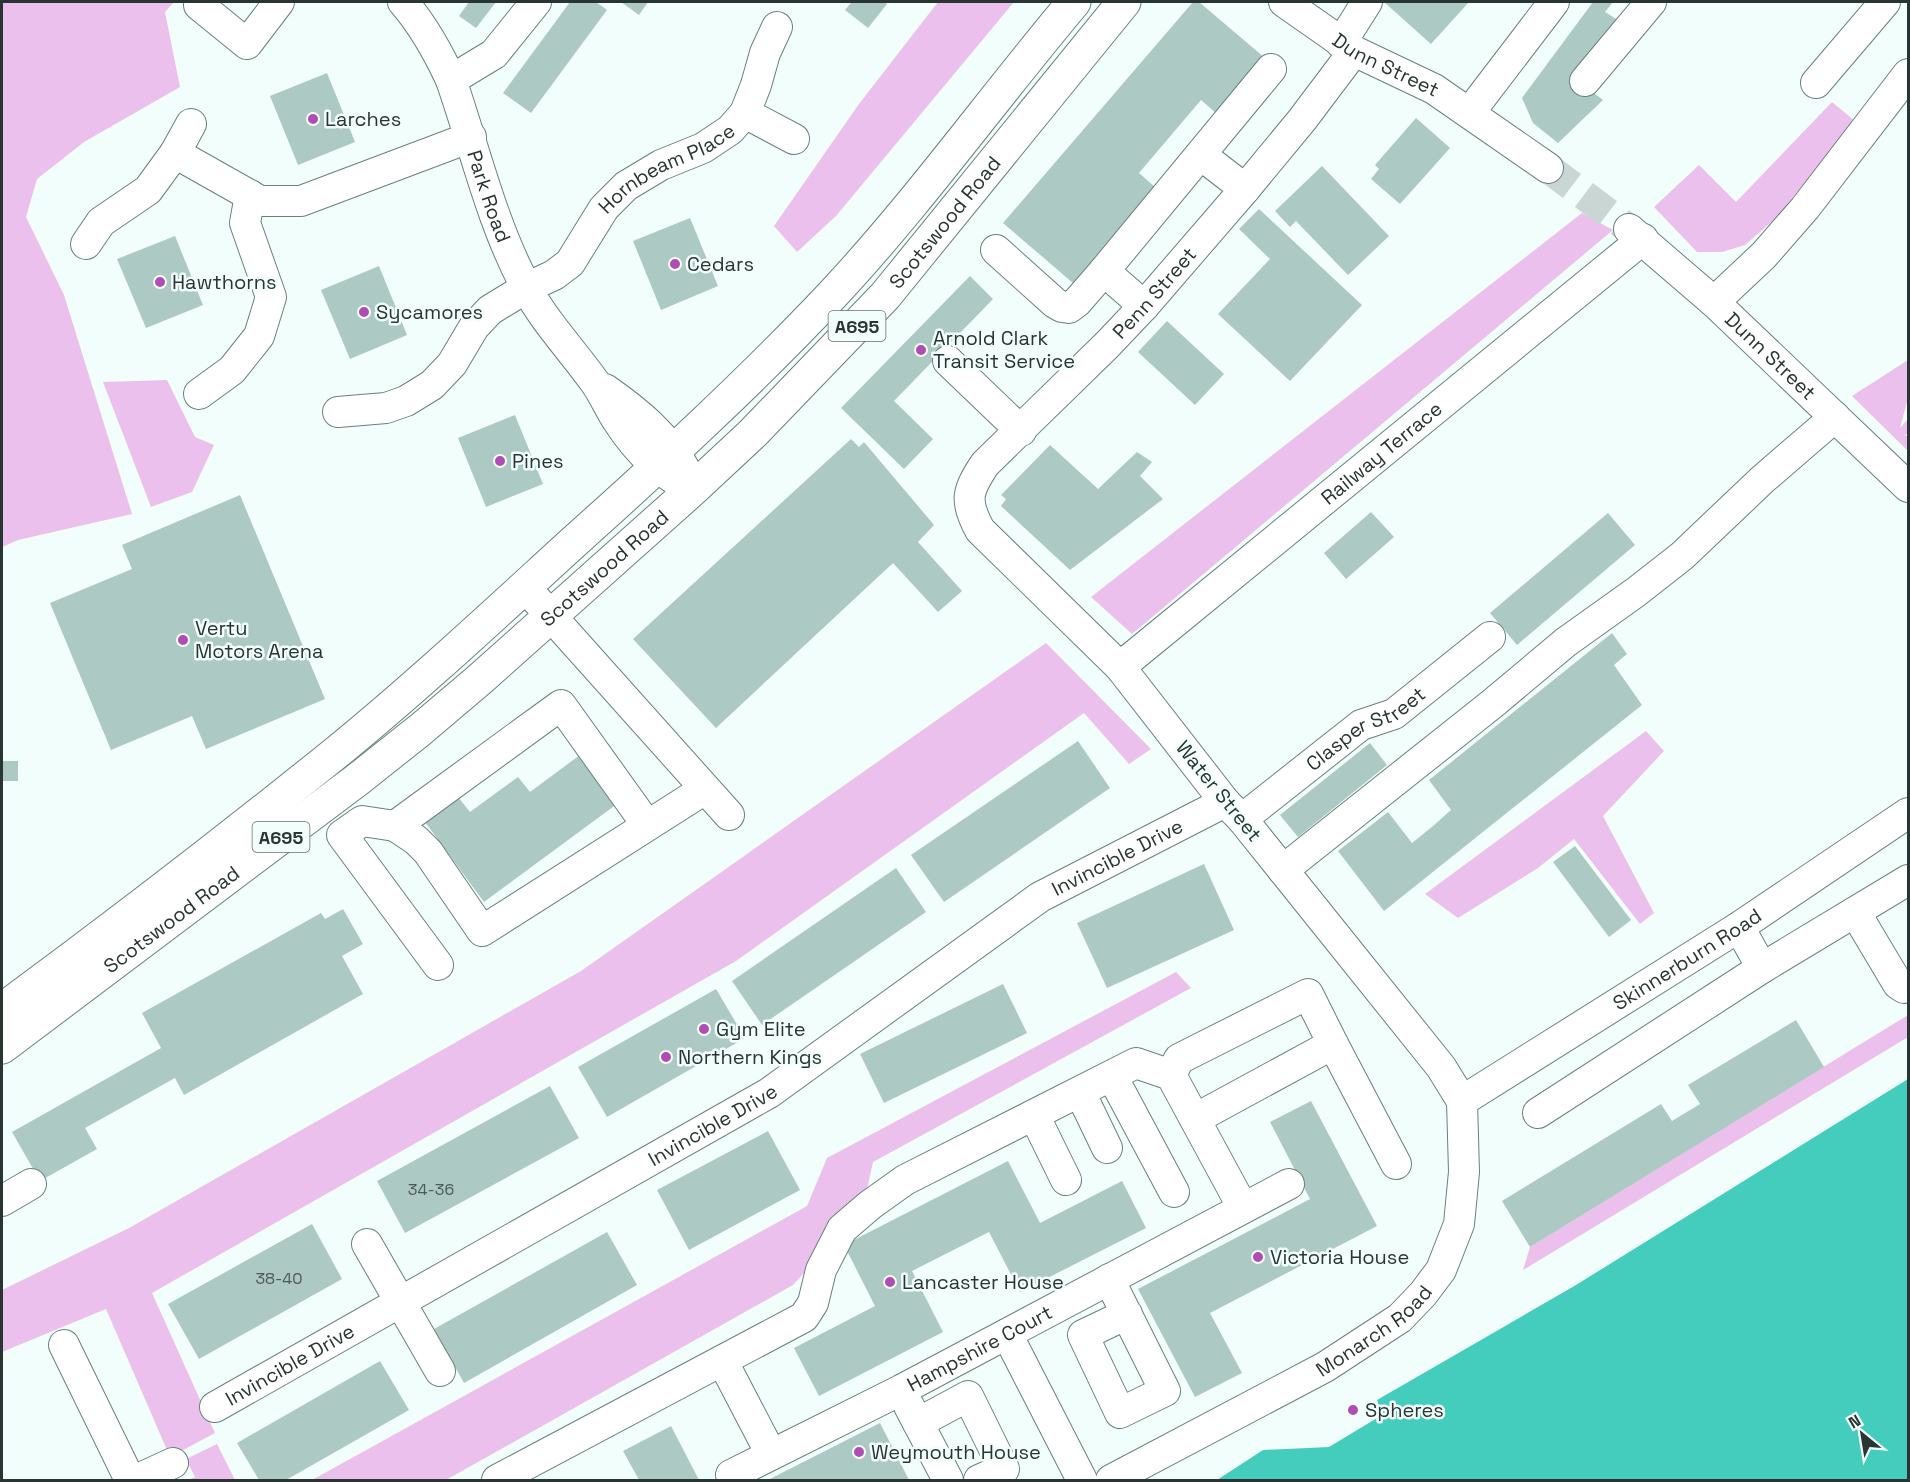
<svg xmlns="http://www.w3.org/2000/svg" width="1910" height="1482" font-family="'Space Grotesk',sans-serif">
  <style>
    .green { fill: #ecc0ec }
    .water { fill: #44cdbc }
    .building { fill: #adc9c4 }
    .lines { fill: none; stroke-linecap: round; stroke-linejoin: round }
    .minor-tunnel { stroke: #cad6d4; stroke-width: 30; stroke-dasharray: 30 15; stroke-linecap: butt }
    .minor-casing { stroke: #67817d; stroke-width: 32 }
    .major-casing { stroke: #67817d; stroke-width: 35 }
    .minor { stroke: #fff; stroke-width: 30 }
    .major { stroke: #fff; stroke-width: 33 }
    .poi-dot { fill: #b04db4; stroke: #f2fefc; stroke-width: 2 }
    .labels { text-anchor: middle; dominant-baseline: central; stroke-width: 5; stroke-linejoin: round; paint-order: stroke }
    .number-label { font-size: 16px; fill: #4a5a57 }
    .shield { fill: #f2fefc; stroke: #65716f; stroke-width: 1.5 }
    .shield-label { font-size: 18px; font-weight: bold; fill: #293533 }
    .street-label { font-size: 20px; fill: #293533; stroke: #f2fefc }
    .poi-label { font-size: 20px; fill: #293533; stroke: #f2fefc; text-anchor: start }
  </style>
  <rect width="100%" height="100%" fill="#f2fefc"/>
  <g class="green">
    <polygon points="2,2 174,2 165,12 180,87 84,142 37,179 26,217 64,295 132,514 18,540 2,547"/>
    <polygon points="938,2 1014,2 836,216 797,252 774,226 859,104"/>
    <polygon points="1832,102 1855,121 1775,219 1745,245 1722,252 1697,252 1654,207 1699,165 1736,202"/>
    <polygon points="1582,213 1613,230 1132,634 1091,597"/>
    <polygon points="1908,360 1908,398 1900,428 1908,419 1908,435 1904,434 1908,437 1908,451 1852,396"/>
    <polygon points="167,380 195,437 214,445 192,492 151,507 103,382"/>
    <polygon points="1046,643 1151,749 1129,764 1084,713 736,961 152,1293 215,1433 170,1457 106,1309 2,1352 2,1290 129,1228 581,971"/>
    <polygon points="1646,731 1664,751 1603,816 1654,913 1640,924 1574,839 1538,868 1458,918 1425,894"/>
    <polygon points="1176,972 1191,988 873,1162 866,1194 829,1246 793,1285 446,1480 312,1480 807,1206 827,1158"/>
    <polygon points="1908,1015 1908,1037 1523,1270 1530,1247"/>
    <polygon points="217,1444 235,1480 188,1480 195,1477 186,1459"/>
  </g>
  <polygon class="water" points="1908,1079 1908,1480 1217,1480 1263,1450 1329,1447 1382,1415 1377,1400 1576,1285"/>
  <g class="building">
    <polygon points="469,2 496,2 476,28 459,16"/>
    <polygon points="570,2 596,2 607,10 531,113 503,93"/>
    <polygon points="621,2 648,2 639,15"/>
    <polygon points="852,2 884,2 887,4 868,28 845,10"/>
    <polygon points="1193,2 1199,2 1265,58 1217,114 1201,100 1139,173 1155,187 1073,283 1003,223"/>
    <polygon points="1384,2 1469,2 1431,44"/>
    <polygon points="1593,2 1613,2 1605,12 1621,22 1576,80 1603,100 1558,143 1533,123 1522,98"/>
    <polygon points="327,73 355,142 298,165 270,96"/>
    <polygon points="1416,118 1450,148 1400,204 1371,179 1379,169 1375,165"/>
    <polygon points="1322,166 1389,236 1348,275 1296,221 1290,227 1275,211"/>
    <polygon points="1259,209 1362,305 1290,381 1218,314 1270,259 1239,229"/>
    <polygon points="690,218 718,286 661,310 633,241"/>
    <polygon points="175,236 203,305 146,328 117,259"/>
    <polygon points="379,266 407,335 350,359 321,290"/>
    <polygon points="970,276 993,299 894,401 933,439 904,469 841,408"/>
    <polygon points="1167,321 1224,374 1195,405 1138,352"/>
    <polygon points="515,415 543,484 486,507 458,438"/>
    <polygon points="851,439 859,447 864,442 934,525 918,542 962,591 938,612 893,563 716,728 633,639"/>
    <polygon points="1050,445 1098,489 1137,452 1152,462 1140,476 1163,499 1070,570 1001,506 1006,499 1001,495"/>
    <polygon points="240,495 325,699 206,749 192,716 111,750 50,603 132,569 122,545"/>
    <polygon points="1371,512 1394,537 1346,579 1324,553"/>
    <polygon points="1608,513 1635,545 1517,645 1490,613"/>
    <polygon points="1612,633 1627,654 1614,665 1642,705 1384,911 1338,851 1388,812 1412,843 1433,826 1451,810 1429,780"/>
    <polygon points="1078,741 1110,788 944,902 911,855"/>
    <polygon points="1370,743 1387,765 1298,837 1280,815"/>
    <polygon points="584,752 621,801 484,902 425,822 458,797 470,812 518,777 530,792"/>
    <rect x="2" y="761" width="16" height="20"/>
    <polygon points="1575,846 1631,920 1609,937 1553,862"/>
    <polygon points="1204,864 1234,930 1107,988 1077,923"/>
    <polygon points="896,868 926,912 762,1025 732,981"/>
    <polygon points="343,909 363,944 342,956 363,994 184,1095 175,1078 85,1128 97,1149 40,1181 12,1132 161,1048 142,1013 321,913 325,919"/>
    <polygon points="1003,984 1027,1033 884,1103 860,1054"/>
    <polygon points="716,989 745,1038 607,1117 578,1067"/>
    <polygon points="1796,1020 1824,1067 1530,1247 1502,1201 1661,1104 1672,1121 1700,1104 1688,1085"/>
    <polygon points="550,1086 579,1138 405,1233 377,1181"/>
    <polygon points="1311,1101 1377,1226 1210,1313 1242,1373 1195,1397 1138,1289 1310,1199 1270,1122"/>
    <polygon points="768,1131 800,1190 689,1250 657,1190"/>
    <polygon points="1008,1161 1040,1223 1122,1181 1146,1228 1020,1292 989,1232 912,1271 943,1332 819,1396 794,1348 875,1306 844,1245"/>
    <polygon points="312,1224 342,1279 199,1359 168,1304"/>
    <polygon points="607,1232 637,1285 464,1383 434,1329"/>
    <polygon points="380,1361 409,1410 286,1480 259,1480 237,1443"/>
    <polygon points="880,1423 909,1480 768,1480"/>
    <polygon points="671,1426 699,1480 639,1480 623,1451"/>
  </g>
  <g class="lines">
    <polyline class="minor-tunnel" points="1548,168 1629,229"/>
    <defs>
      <g id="minor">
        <path id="s1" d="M403,2C423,25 438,52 451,80C475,149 491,221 525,285C543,320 571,349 594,381C603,393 609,408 617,420C636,450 661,475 693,489"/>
        <path id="s2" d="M1284,2L1354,51L1434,89L1548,168"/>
        <polyline points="199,5 247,44 279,2"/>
        <polyline points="1341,43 1367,2"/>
        <polyline points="451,80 494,54 536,2"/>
        <polyline points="1585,81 1651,2"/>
        <polyline points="1816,83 1885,2"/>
        <polyline points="1470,112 1554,2"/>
        <polyline points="745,113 794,139"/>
        <polyline points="175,153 191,124"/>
        <polyline points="1201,155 1245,189"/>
        <path id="s3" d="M1629,229L1714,302L1908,487"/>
        <polyline points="86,244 101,222 148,190 175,153 260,201 301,201 471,137"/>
        <polyline points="996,250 1055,303 1062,307 1069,308 1077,302 1104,271 1271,69"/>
        <polyline points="1104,271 1144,306"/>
        <polyline points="1714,302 1764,255 1805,208 1908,74"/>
        <polyline points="948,361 1021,431"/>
        <path d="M605,389C638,412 666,435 686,471"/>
        <polyline points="199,394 232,370 259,336 271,297 245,223 250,195"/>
        <path id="s4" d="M338,412L386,408L406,401L432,385L452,364L474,327L490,310L526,288L554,275L570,263L604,208L626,186L661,165L703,148L730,130L745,113L756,85L765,53L777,27"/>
        <polyline points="525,587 729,815"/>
        <path id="s5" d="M1120,667L1643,239"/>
        <path id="s6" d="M1242,819L1361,725L1394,714L1490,637"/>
        <polyline points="647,825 561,705 395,826 416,840 428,852 482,931 705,789"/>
        <polyline points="395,826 362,821 342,835 438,965"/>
        <polyline points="1283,870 1492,704 1566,642 1636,592 1682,556 1763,479 1835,417"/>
        <polyline points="1855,912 1898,984 1904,988 1908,987"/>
        <polyline points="1762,968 1908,880"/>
        <polyline points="1171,1075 1179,1059 1308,994 1333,1044"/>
        <polyline points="1112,1076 1174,1192"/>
        <polyline points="1080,1092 1107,1148"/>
        <path id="s7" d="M1462,1101L1739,927L1908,813"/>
        <polyline points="1538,1113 1762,968 1739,927"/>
        <polyline points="1034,1115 1066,1180"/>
        <polyline points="1195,1119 1333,1044 1396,1164"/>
        <polyline points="2,1201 31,1184"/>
        <polyline points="367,1244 440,1371"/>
        <polyline points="1109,1279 1165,1391 1120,1413 1083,1335 1127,1314"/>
        <polyline points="1007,1334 1082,1480"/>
        <polyline points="64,1345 130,1480"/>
        <polyline points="723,1362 771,1454"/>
        <polyline points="909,1406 948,1480"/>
        <path id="s8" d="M215,1407L769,1093L1040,897L1225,802"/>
        <polyline points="918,1423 968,1396 1004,1469 979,1480"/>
        <path id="s9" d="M731,1475L901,1390L1289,1184"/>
        <polyline points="136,1480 173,1463"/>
        <polyline points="497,1480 804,1317 813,1303 821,1270 842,1229 870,1205 905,1180 1136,1063 1171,1075 1243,1208"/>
        <path id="s10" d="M1111,1480L1325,1367L1400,1318L1423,1294L1441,1270L1459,1224L1464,1172L1462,1101L1441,1067L1242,819L1225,802L1120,667L980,530C964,501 967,491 985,464L1107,345L1144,306L1245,189L1302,120L1354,51"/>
      </g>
      <g id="major">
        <path d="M2,1010C115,927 228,840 337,752C419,685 497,612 576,540C664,461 752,380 833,294C919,202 993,98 1074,2"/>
        <path id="s11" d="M2,1047L357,780L420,730L479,680L693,489L753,433L885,296L1124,2"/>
      </g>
    </defs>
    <use href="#minor" class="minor-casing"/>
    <use href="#major" class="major-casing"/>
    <use href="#minor" class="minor"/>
    <use href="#major" class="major"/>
  </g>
  <g class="poi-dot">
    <circle cx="313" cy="119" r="6"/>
    <circle cx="675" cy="264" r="6"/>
    <circle cx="160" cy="282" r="6"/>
    <circle cx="364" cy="312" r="6"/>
    <circle cx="921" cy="350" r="6"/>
    <circle cx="500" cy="461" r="6"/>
    <circle cx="183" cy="640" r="6"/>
    <circle cx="704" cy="1029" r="6"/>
    <circle cx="666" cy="1057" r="6"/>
    <circle cx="1258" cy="1257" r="6"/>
    <circle cx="890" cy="1282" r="6"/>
    <circle cx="1353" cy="1410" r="6"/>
    <circle cx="859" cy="1452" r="6"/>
  </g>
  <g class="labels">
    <g class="number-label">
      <text x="431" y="1189">34-36</text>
      <text x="279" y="1278">38-40</text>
    </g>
    <g class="shield">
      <rect x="828.5" y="311" width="57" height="30" rx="4.5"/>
      <rect x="252.5" y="822" width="57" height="30" rx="4.5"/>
    </g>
    <g class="shield-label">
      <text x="857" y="326">A695</text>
      <text x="281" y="837">A695</text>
    </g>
    <g class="street-label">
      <text stroke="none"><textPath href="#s2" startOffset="120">Dunn Street</textPath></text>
      <text stroke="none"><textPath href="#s4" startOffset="428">Hornbeam Place</textPath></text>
      <text stroke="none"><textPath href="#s1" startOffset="214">Park Road</textPath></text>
      <text stroke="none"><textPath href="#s11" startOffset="1256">Scotswood Road</textPath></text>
      <text stroke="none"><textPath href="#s10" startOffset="1629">Penn Street</textPath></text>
      <text stroke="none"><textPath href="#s3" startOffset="190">Dunn Street</textPath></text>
      <text stroke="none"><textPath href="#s5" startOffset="338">Railway Terrace</textPath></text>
      <text stroke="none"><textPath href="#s11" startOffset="770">Scotswood Road</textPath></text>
      <text stroke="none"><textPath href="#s6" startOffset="154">Clasper Street</textPath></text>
      <text transform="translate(1219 791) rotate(51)">Water Street</text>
      <text stroke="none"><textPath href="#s8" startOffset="1058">Invincible Drive</textPath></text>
      <text stroke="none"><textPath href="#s11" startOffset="212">Scotswood Road</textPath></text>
      <text stroke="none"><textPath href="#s7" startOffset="266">Skinnerburn Road</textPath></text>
      <text stroke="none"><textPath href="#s8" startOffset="572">Invincible Drive</textPath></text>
      <text stroke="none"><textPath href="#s10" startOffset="303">Monarch Road</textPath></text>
      <text stroke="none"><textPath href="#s9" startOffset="279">Hampshire Court</textPath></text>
      <text stroke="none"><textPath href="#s8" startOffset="86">Invincible Drive</textPath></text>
    </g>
    <g class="poi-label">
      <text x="325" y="119">Larches</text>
      <text x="687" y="264">Cedars</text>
      <text x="172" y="282">Hawthorns</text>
      <text x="376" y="312">Sycamores</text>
      <text x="933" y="338">Arnold Clark<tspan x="933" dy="23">Transit Service</tspan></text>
      <text x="512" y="461">Pines</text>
      <text x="195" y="628">Vertu<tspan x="195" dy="23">Motors Arena</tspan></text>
      <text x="716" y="1029">Gym Elite</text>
      <text x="678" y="1057">Northern Kings</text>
      <text x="1270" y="1257">Victoria House</text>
      <text x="902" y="1282">Lancaster House</text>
      <text x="1365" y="1410">Spheres</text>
      <text x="871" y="1452">Weymouth House</text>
    </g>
  </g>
  <rect width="1910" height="1482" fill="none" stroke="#293533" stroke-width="6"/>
  <g transform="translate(1862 1434) rotate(330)" stroke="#f2fefc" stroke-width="4.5" paint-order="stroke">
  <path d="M0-4.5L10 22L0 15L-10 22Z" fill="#293533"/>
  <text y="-9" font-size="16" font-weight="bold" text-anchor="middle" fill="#293533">N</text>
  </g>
</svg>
